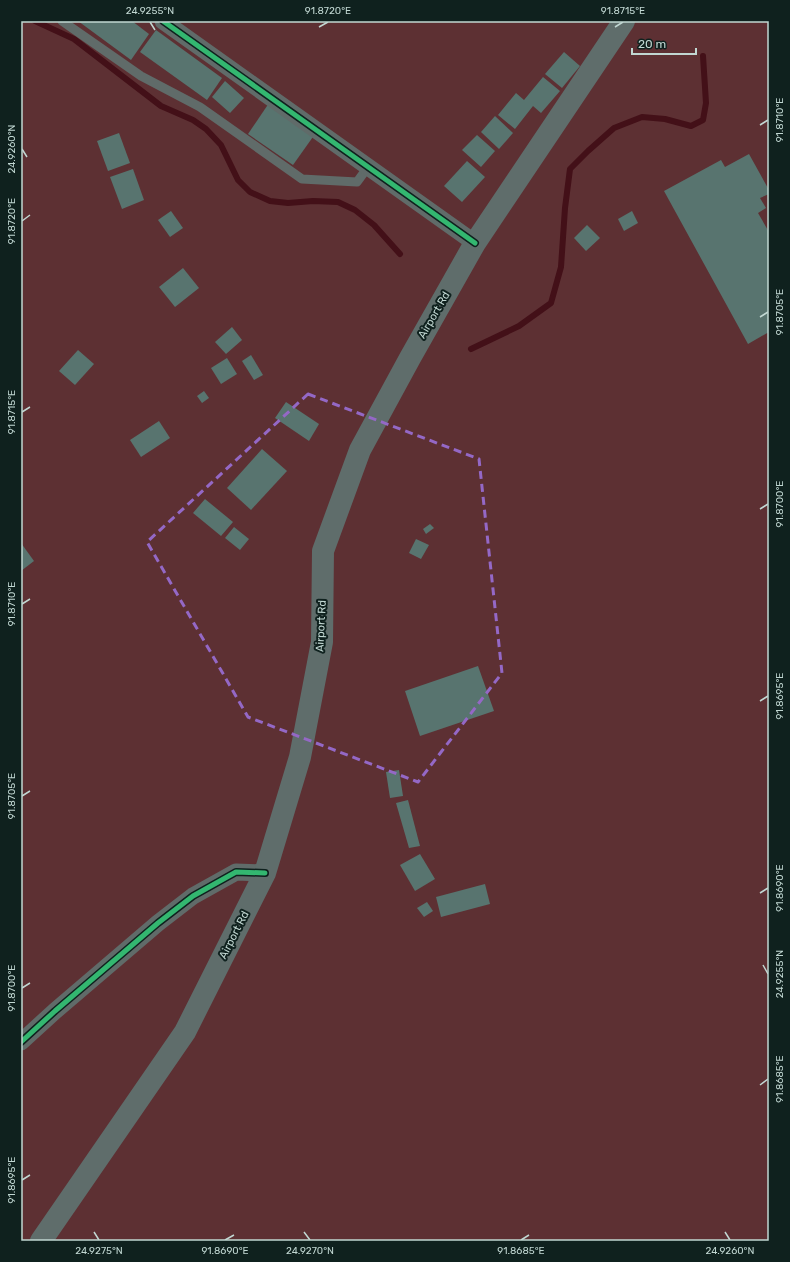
<svg xmlns="http://www.w3.org/2000/svg" width="790" height="1262" font-family="Rubik,sans-serif">
  <style>
    .green { fill: #5d3033 }
    .lines { fill: none; stroke-linecap: round; stroke-linejoin: round }
    .stream { stroke: #431018; stroke-width: 6 }
    .building { fill: #58746f }
    .service { stroke: #606b69; stroke-width: 9 }
    .minor { stroke: #606b69; stroke-width: 17 }
    .secondary { stroke: #5f6d6b; stroke-width: 22 }
    .cycleway-casing { stroke: #0f211e; stroke-width: 8 }
    .cycleway { stroke: #33b770; stroke-width: 5 }
    .marked { fill: none; stroke: #9468c6; stroke-width: 3; stroke-dasharray: 8 5; stroke-linejoin: round }
    .ticks { fill: none; stroke: #c1d7d2; stroke-width: 1.5 }
    .labels { text-anchor: middle; dominant-baseline: central; stroke-width: 4; stroke-linejoin: round; paint-order: stroke }
    .street-label { font-size: 11px; fill: #c1d7d2; stroke: #0f211e }
    .neatline { fill: none; stroke: #c1d7d2; stroke-width: 1.5 }
    .ticks-label { font-size: 10px; text-anchor: middle; fill: #c1d7d2 }
  </style>
  <rect width="100%" height="100%" fill="#1c3430"/>
  <rect class="green" x="21" y="21" width="748" height="1220"/>
  <g class="lines">
    <g class="stream">
      <polyline points="35,21 74,39 161,106 193,120 206,129 221,145 238,180 250,192 270,201 288,203 313,201 338,202 355,210 374,225 400,254"/>
      <polyline points="471,349 519,326 551,303 561,267 565,208 570,169 588,151 614,128 642,117 665,119 691,126 703,120 706,103 703,56"/>
    </g>
  </g>
  <g class="building">
    <polygon points="78,21 132,21 149,34 131,60"/>
    <polygon points="156,30 222,78 207,100 140,52"/>
    <polygon points="564,52 580,66 562,88 545,74"/>
    <polygon points="543,77 560,91 541,113 533,106 515,129 498,115 516,93 524,100"/>
    <polygon points="225,81 244,98 230,113 212,97"/>
    <polygon points="269,103 315,134 293,165 248,134"/>
    <polygon points="495,116 513,133 499,149 481,132"/>
    <polygon points="119,133 130,163 108,171 97,141"/>
    <polygon points="477,135 495,151 481,167 462,150"/>
    <polygon points="749,154 769,190 769,194 760,198 766,208 758,213 769,232 769,332 748,344 664,191 721,160 725,167"/>
    <polygon points="467,161 485,177 462,202 444,186"/>
    <polygon points="133,169 144,200 122,209 110,177"/>
    <polygon points="171,211 183,228 170,237 158,220"/>
    <polygon points="632,211 638,223 624,231 618,219"/>
    <polygon points="587,225 600,238 586,251 574,238"/>
    <polygon points="183,268 199,288 175,307 159,287"/>
    <polygon points="232,327 242,340 226,354 215,342"/>
    <polygon points="78,350 94,364 75,385 59,371"/>
    <polygon points="251,355 263,375 254,380 242,361"/>
    <polygon points="227,358 237,374 221,384 211,368"/>
    <polygon points="204,391 209,398 202,403 197,396"/>
    <polygon points="286,402 319,424 309,441 275,418"/>
    <polygon points="159,421 170,438 141,457 130,440"/>
    <polygon points="262,449 287,471 251,510 227,488"/>
    <polygon points="205,499 233,522 221,536 193,513"/>
    <polygon points="430,524 434,528 426,534 423,529"/>
    <polygon points="234,527 249,539 240,550 225,538"/>
    <polygon points="416,539 429,545 421,559 409,553"/>
    <polygon points="21,543 34,561 21,571"/>
    <polygon points="478,666 494,711 420,736 405,691"/>
    <polygon points="399,770 403,796 390,798 386,772"/>
    <polygon points="408,800 420,846 409,848 396,803"/>
    <polygon points="420,854 435,879 415,891 400,865"/>
    <polygon points="485,884 490,904 441,917 436,897"/>
    <polygon points="427,902 433,911 424,917 417,908"/>
  </g>
  <g class="lines">
    <polyline class="service" points="62,21 141,76 200,107 302,179 357,182 368,167"/>
    <g class="minor">
      <polyline points="163,21 475,243"/>
      <polyline points="21,1042 55,1011 158,923 193,896 236,872 265,873"/>
    </g>
    <polyline class="secondary" points="41,1241 185,1032 265,873 300,757 322,642 323,551 360,450 410,358 475,243 624,21"/>
    <defs>
      <g id="cycleway">
        <polyline points="163,21 475,243"/>
        <polyline points="21,1042 55,1011 158,923 193,896 236,872 265,873"/>
      </g>
    </defs>
    <use href="#cycleway" class="cycleway-casing"/>
    <use href="#cycleway" class="cycleway"/>
  </g>
  <path class="marked" d="M308,394L479,459L502,673L418,782L248,717L147,542Z"/>
  <path class="ticks" d="M150,22L155,30M319,27L328,22M615,27L623,22M760,125L768,120M22,149L27,157M22,221L30,215M760,317L768,312M22,412L30,407M760,509L768,504M22,604L30,599M760,701L768,696M22,796L30,791M760,893L768,888M763,965L768,974M22,988L30,983M760,1085L768,1079M22,1180L30,1175M94,1232L99,1240M304,1232L310,1240M725,1232L730,1240M225,1240L234,1235M521,1240L529,1235"/>
  <g class="labels">
    <g class="street-label">
      <text transform="translate(434 315) rotate(-60)">Airport Rd</text>
      <text transform="translate(321 626) rotate(-87)">Airport Rd</text>
      <text transform="translate(234 935) rotate(-63)">Airport Rd</text>
    </g>
  </g>
  <rect width="790" height="1262" fill="none" stroke="#0f211e" stroke-width="44"/>
  <path d="M632 48v6h64v-6" fill="none" stroke="#c1d7d2" stroke-width="2"/>
  <text x="638" y="48" font-size="12" fill="#c1d7d2" stroke="#0f211e" stroke-width="3" paint-order="stroke">20 m</text>
  <rect x="22" y="22" width="746" height="1218" class="neatline"/>
  <g class="ticks-label">
    <text x="150" y="14">24.9255°N</text>
    <text x="328" y="14">91.8720°E</text>
    <text x="623" y="14">91.8715°E</text>
    <text transform="translate(779 120) rotate(-90)" y="4">91.8710°E</text>
    <text transform="translate(11 149) rotate(-90)" y="4">24.9260°N</text>
    <text transform="translate(11 221) rotate(-90)" y="4">91.8720°E</text>
    <text transform="translate(779 312) rotate(-90)" y="4">91.8705°E</text>
    <text transform="translate(11 412) rotate(-90)" y="4">91.8715°E</text>
    <text transform="translate(779 504) rotate(-90)" y="4">91.8700°E</text>
    <text transform="translate(11 604) rotate(-90)" y="4">91.8710°E</text>
    <text transform="translate(779 696) rotate(-90)" y="4">91.8695°E</text>
    <text transform="translate(11 796) rotate(-90)" y="4">91.8705°E</text>
    <text transform="translate(779 888) rotate(-90)" y="4">91.8690°E</text>
    <text transform="translate(779 974) rotate(-90)" y="4">24.9255°N</text>
    <text transform="translate(11 988) rotate(-90)" y="4">91.8700°E</text>
    <text transform="translate(779 1079) rotate(-90)" y="4">91.8685°E</text>
    <text transform="translate(11 1180) rotate(-90)" y="4">91.8695°E</text>
    <text x="99" y="1254">24.9275°N</text>
    <text x="225" y="1254">91.8690°E</text>
    <text x="310" y="1254">24.9270°N</text>
    <text x="521" y="1254">91.8685°E</text>
    <text x="730" y="1254">24.9260°N</text>
  </g>
</svg>
